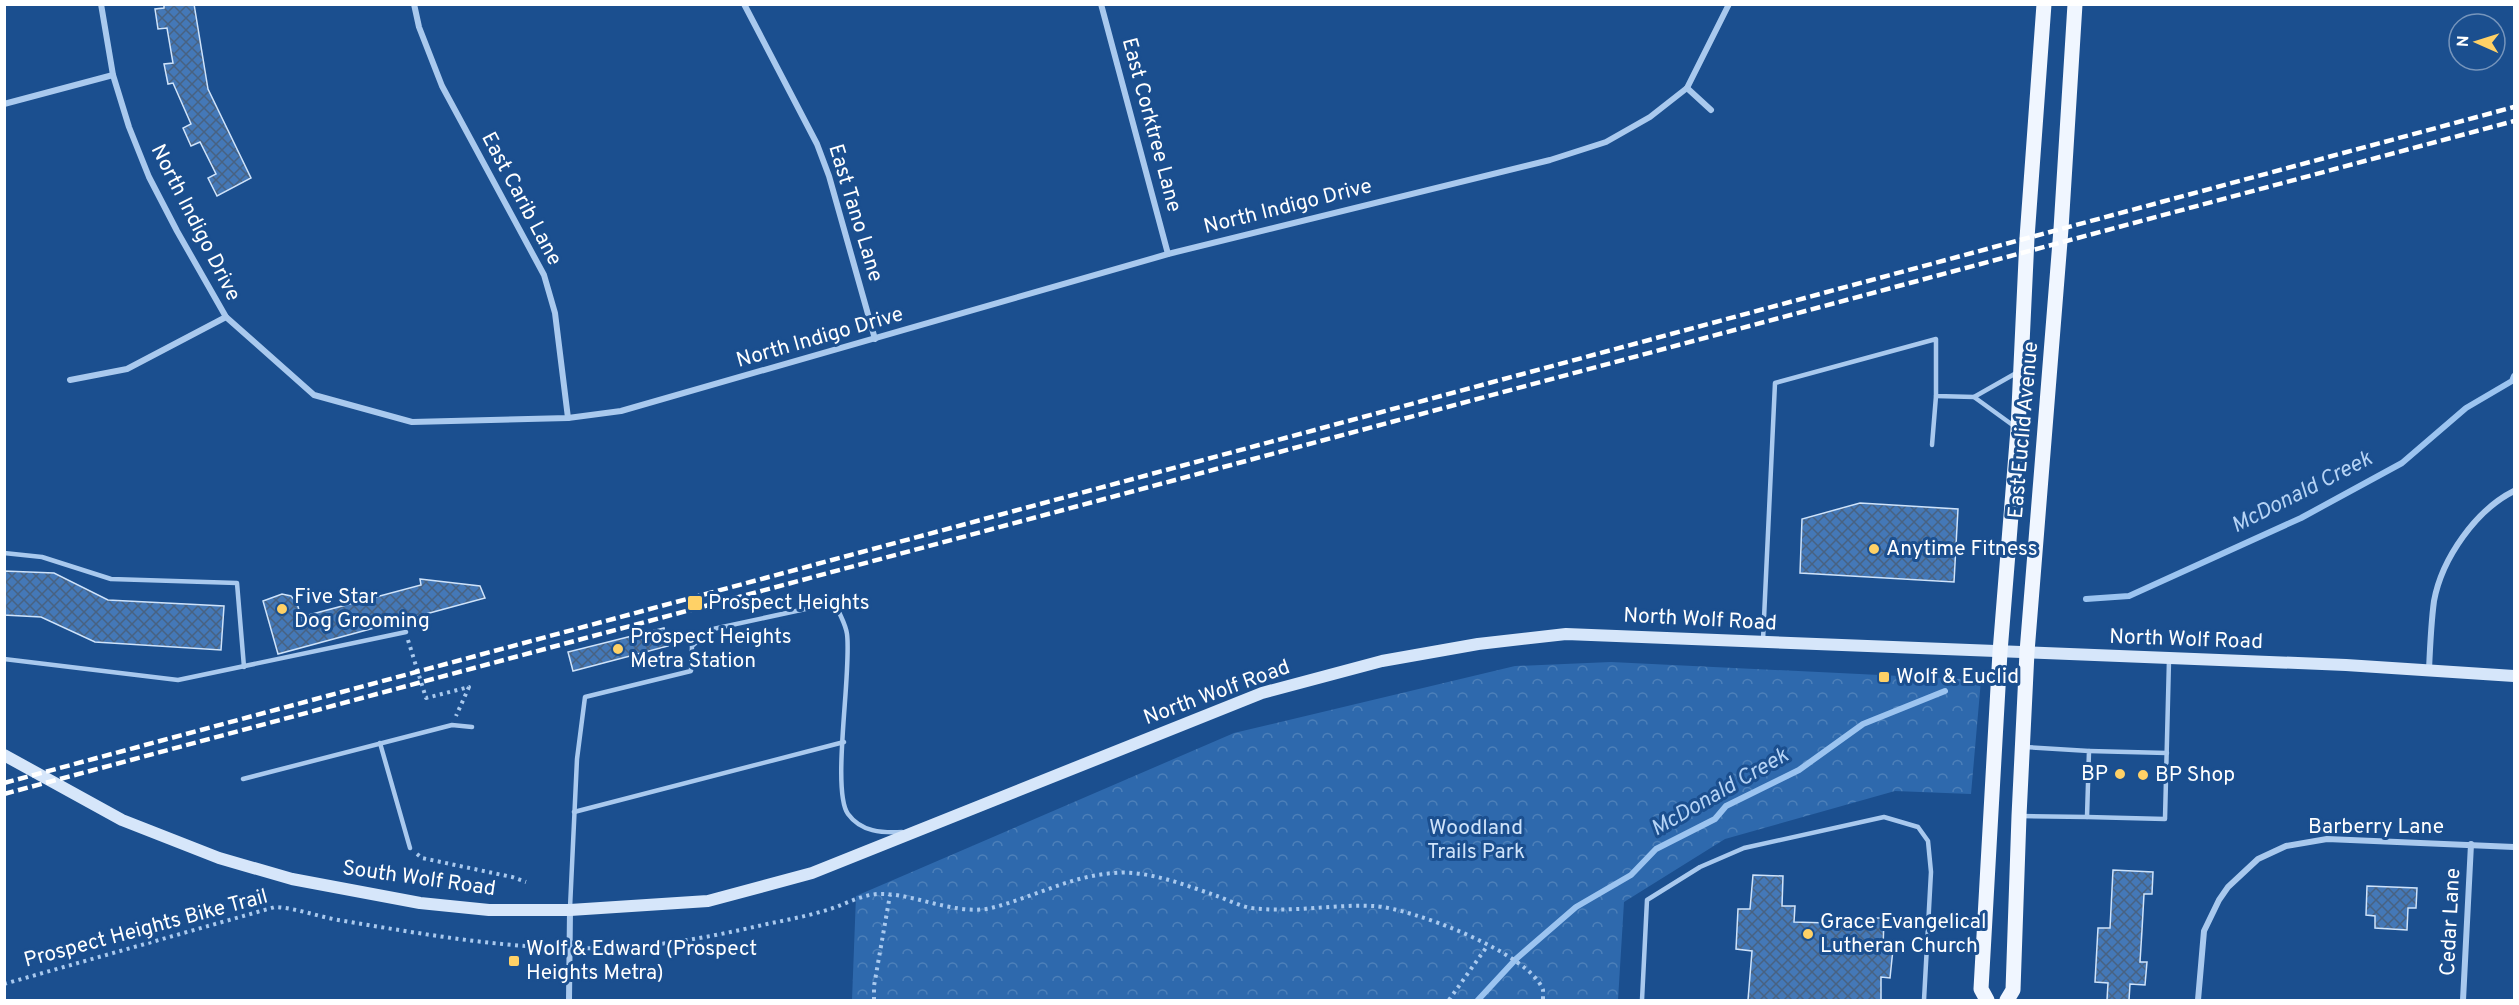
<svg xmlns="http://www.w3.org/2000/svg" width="2519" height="1005" font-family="Overpass,sans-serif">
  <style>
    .park { fill: url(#park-crowns) }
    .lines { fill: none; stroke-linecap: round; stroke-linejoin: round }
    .stream { stroke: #9cc4f0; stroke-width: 6 }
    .building { fill: url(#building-cross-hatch); stroke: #cfe3fa; stroke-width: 1.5 }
    .path { stroke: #a9c9ee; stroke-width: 4; stroke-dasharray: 3 4.5; stroke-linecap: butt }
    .lane { stroke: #a9c9ee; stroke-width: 4.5 }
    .street { stroke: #a9c9ee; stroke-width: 6 }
    .secondary { stroke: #d6e6fa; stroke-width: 12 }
    .primary { stroke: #f0f6ff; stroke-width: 15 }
    .rail { stroke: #fff; stroke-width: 4.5; stroke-dasharray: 10 4.5; stroke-linecap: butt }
    .poi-dot { fill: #ffd166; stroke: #1b4f8f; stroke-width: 2 }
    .labels { text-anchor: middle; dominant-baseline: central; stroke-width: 6; stroke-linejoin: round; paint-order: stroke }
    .street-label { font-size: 21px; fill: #fff; stroke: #1b4f8f }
    .poi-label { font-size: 21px; fill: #fff; stroke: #1b4f8f; text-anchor: start }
    .park-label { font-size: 21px; fill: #cfe3fa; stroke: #1b4f8f }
    .water-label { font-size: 22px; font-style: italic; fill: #b5d3f5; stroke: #1b4f8f }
  </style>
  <defs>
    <pattern id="park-crowns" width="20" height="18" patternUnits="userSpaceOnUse" patternTransform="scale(1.5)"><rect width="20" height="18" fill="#2e69ad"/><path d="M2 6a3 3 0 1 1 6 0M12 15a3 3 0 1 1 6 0" fill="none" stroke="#4d80b9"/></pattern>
    <pattern id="building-cross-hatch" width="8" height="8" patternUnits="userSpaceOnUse" patternTransform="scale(1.5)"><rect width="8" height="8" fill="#4478b7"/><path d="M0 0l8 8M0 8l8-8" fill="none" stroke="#486282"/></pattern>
  </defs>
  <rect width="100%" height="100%" fill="#1b4f8f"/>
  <polygon class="park" points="1611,662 1981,680 1971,794 1895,791 1725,839 1624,902 1618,1000 852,1000 856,896 1234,733 1515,666"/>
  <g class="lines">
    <g class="stream">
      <polyline points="2086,599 2129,596 2301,518 2402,463 2466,408 2512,381 2514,376"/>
      <polyline points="1478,1000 1516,959 1576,907 1631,875 1656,849 1715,819 1726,806 1799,770 1863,724 1945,691"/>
    </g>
  </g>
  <g class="building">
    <polygon points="164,4 194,4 208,89 251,178 217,196 208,178 216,174 200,142 191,146 183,128 191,124 173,83 168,84 164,64 173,63 167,28 158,29 155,9 164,8"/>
    <polygon points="1860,503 1958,509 1954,582 1800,573 1802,519"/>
    <polygon points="4,571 54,573 108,600 224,606 221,650 95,642 41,617 4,615"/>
    <polygon points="420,579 480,586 485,598 278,654 263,601 282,594 291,596 297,603 301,617 421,585"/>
    <polygon points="664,628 668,646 573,671 568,652"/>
    <polygon points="2113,870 2153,872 2152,894 2144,894 2142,930 2140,962 2147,962 2145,985 2130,984 2129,1000 2107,1000 2108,983 2095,982 2098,928 2110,928"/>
    <polygon points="1753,875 1783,876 1782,906 1795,906 1794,922 1829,923 1830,918 1884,918 1883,949 1893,949 1890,978 1881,977 1881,1000 1748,1000 1752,951 1736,949 1738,909 1750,909"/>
    <polygon points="2367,886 2417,888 2416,908 2408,908 2407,930 2375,928 2375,916 2366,915"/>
  </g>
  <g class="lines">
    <g class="path">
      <polyline points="408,640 426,698 469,687 456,716"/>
      <polyline points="417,854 422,858 512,877 526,882"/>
      <path d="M580,948C644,950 706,938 767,924C787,920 807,916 827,910C841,906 855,898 870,895C904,888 953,917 991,908C1032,898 1070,876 1114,873C1148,870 1185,885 1217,896C1228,900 1240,906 1251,908C1292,913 1333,904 1374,906C1411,908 1530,953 1543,990C1543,991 1543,999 1543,1000"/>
      <path d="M4,984L275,907C296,908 316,916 338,920C411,932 483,945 558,948"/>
      <polyline points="874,1000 874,986 890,895"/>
      <polyline points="1449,1000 1488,945"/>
    </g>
    <g class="lane">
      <polyline points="2014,426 1974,397 2018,372"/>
      <polyline points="1932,445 1936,396"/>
      <polyline points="4,553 42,557 111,579 237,583 244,667"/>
      <polyline points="1763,640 1775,383 1936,339 1936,396 1974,397"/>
      <polyline points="4,659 178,680 406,632"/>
      <polyline points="380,743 410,848"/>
      <polyline points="2089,751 2167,753"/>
      <polyline points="243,779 452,725 472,727"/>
      <polyline points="574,812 844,742"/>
      <polyline points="2021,816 2087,817 2089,751 2024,747"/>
      <polyline points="2087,817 2165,819 2169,660"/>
      <path d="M570,908L577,759L585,697L691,671L692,646L713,629L824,605L839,612C842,619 846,626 847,634C852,671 831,790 848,814C861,832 882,833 902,832"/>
      <polyline points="1642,1000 1647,900 1700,867 1744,848 1884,817 1918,827 1928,841 1931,872 1924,1000"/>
    </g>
    <g class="street">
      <polyline points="101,4 113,75 129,127 149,177 177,231 226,317 314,395 412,422 568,418 621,411 1168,254 1550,160 1606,142 1650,117 1687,88 1729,4"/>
      <polyline points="414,4 419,27 442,86 544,275 555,313 568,418"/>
      <polyline points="744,4 817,144 829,176 875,339"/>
      <polyline points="1101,4 1168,254"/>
      <polyline points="1687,88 1711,110"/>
      <polyline points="4,104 113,75"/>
      <polyline points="70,380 127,369 226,317"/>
      <path d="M2429,670C2430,647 2431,623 2434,601C2442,558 2476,510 2514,491"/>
      <polyline points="569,1000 570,910"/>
      <polyline points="2198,1000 2204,931 2219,900 2228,887 2258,859 2286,846 2327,839 2514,847"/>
      <polyline points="2463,1000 2471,844"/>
    </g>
    <polyline class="secondary" points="4,755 122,820 219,858 292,879 420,903 489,910 570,910 708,901 812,873 1262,693 1382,661 1478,644 1566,634 2346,665 2514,676"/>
    <g class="primary">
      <polyline points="1987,1000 1981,989 2000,652 2018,429 2027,238 2044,4"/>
      <polyline points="2007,1000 2013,990 2019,816 2027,652 2061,229 2075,4"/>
    </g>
    <g class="rail">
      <polyline points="4,783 2514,107"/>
      <polyline points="4,794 2514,121"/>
    </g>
  </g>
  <g class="poi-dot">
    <circle cx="1874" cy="549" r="6"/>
    <rect x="687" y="595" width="16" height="16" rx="3"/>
    <circle cx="282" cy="609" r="6"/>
    <circle cx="618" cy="649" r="6"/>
    <rect x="1878" y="671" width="12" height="12" rx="3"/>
    <circle cx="2120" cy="774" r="6"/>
    <circle cx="2143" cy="775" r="6"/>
    <circle cx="1808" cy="934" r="6"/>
    <rect x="508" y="955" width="12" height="12" rx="3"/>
  </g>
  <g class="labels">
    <g class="street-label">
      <text transform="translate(1151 125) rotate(75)">East Corktree Lane</text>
      <text transform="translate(521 199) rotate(62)">East Carib Lane</text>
      <text transform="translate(1288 207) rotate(-14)">North Indigo Drive</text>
      <text transform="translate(855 213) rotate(73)">East Tano Lane</text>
      <text transform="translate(195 223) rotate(63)">North Indigo Drive</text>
      <text transform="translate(820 338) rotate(-16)">North Indigo Drive</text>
      <text transform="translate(2024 430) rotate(-85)">East Euclid Avenue</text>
      <text transform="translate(1700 620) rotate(3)">North Wolf Road</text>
      <text transform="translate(2186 640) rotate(2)">North Wolf Road</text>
      <text transform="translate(1217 693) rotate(-20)">North Wolf Road</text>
      <text x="2376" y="827">Barberry Lane</text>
      <text transform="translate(419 879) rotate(8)">South Wolf Road</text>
      <text transform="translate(2451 922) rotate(-87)">Cedar Lane</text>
      <text transform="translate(146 929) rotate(-15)">Prospect Heights Bike Trail</text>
    </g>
    <g class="poi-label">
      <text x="1886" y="549">Anytime Fitness</text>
      <text x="294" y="597">Five Star<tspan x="294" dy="24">Dog Grooming</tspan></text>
      <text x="708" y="603">Prospect Heights</text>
      <text x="630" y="637">Prospect Heights<tspan x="630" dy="24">Metra Station</tspan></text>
      <text x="1896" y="677">Wolf &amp; Euclid</text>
      <text x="2108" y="774" text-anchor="end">BP</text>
      <text x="2155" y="775">BP Shop</text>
      <text x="1820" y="922">Grace Evangelical<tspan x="1820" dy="24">Lutheran Church</tspan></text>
      <text x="526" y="949">Wolf &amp; Edward (Prospect<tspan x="526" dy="24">Heights Metra)</tspan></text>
    </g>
    <g class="park-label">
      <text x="1476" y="828">Woodland<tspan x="1476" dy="24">Trails Park</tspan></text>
    </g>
    <g class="water-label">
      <text transform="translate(2302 493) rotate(-27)">McDonald Creek</text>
      <text transform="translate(1720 793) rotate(-30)">McDonald Creek</text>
    </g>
  </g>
  <rect width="2519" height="1005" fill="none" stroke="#ffffff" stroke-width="12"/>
  <g transform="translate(2477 42) rotate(273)"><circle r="28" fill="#1b4f8f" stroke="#7695bc" stroke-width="1.5"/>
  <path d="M0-4.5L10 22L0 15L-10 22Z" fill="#ffd166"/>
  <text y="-9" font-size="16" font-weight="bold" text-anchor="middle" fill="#ffffff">N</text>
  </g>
</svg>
